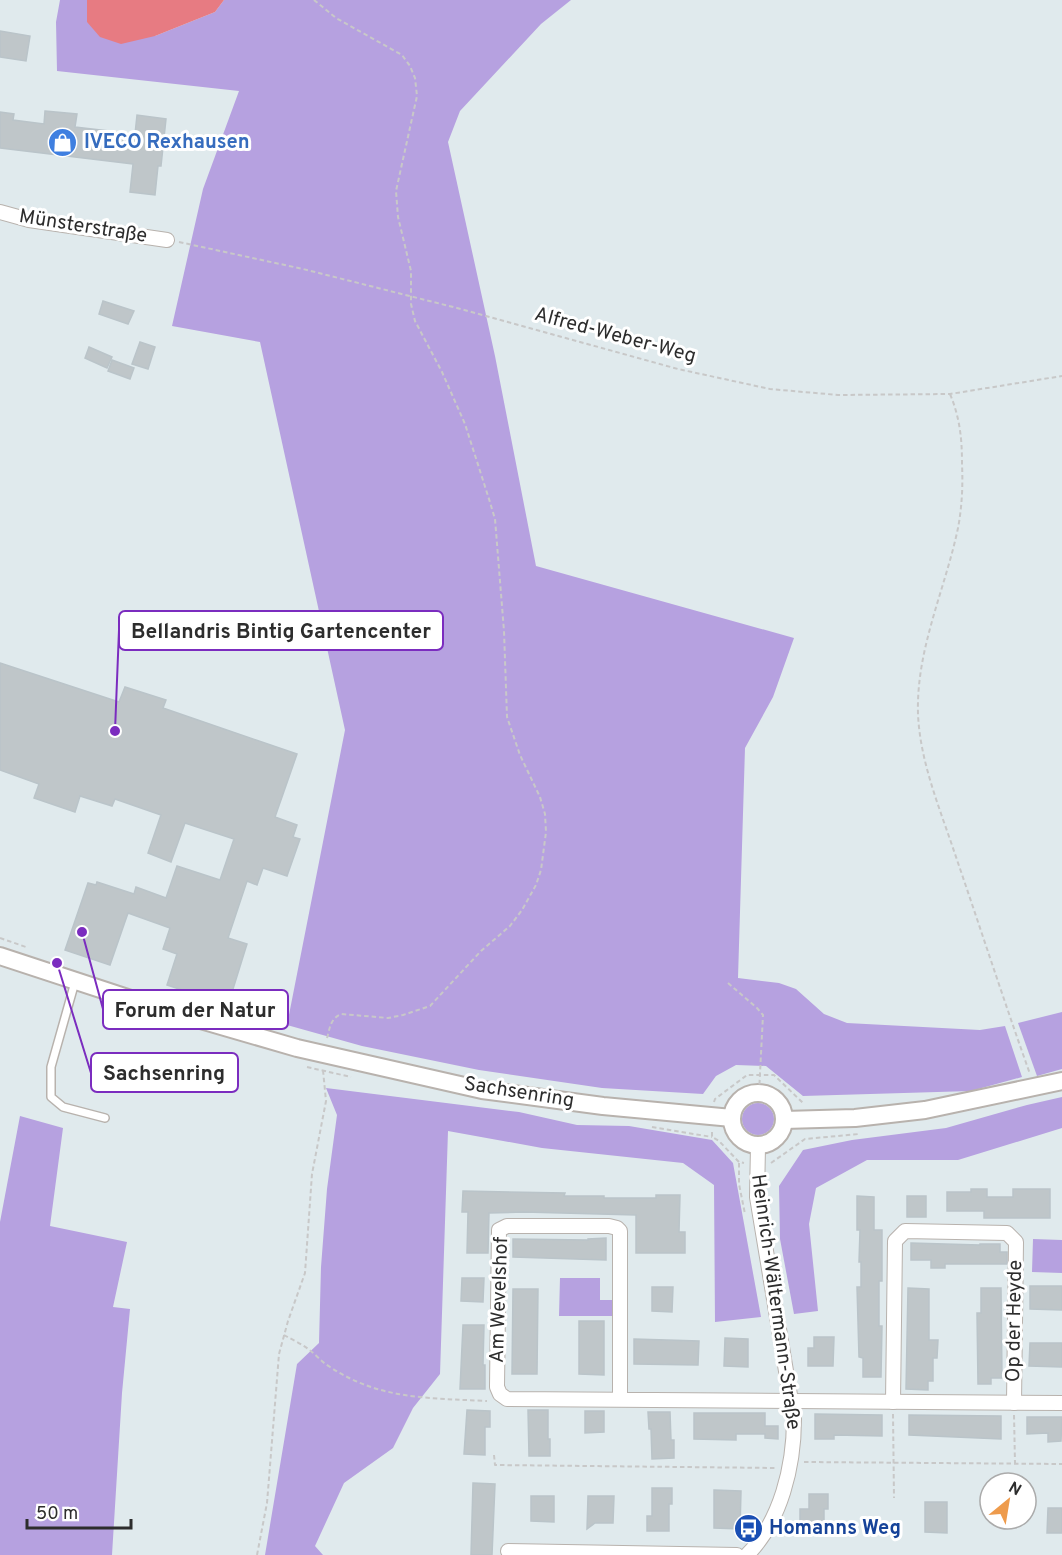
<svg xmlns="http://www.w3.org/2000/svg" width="1062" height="1555" font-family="Overpass,sans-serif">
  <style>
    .green { fill: #b6a1e0 }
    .water { fill: #e77b82 }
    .building { fill: #bfc6c9; stroke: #bac4c9; stroke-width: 1.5 }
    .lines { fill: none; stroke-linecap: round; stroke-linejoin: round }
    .service-casing { stroke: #b8b2ad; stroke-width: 10 }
    .minor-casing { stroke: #b8b2ad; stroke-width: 16 }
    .tertiary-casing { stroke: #b8b2ad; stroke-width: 20 }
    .path { stroke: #c8c8c8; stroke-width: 2; stroke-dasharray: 4.5 3; stroke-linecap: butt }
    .service { stroke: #fff; stroke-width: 7 }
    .minor { stroke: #fff; stroke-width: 14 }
    .tertiary { stroke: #fff; stroke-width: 16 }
    .labels { text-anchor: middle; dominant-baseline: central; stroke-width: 6; stroke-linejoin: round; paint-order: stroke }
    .shop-label { font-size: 20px; font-weight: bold; fill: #366cbe; stroke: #fff; text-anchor: start }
    .street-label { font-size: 20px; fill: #2d2d2d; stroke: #fff }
    .transit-label { font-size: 20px; font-weight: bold; fill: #164399; stroke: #fff; text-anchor: start }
    .leader { fill: none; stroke: #7b2cbf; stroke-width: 2 }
    .callout-dot { fill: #7b2cbf; stroke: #fff; stroke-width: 2 }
    .callout { fill: #fff; stroke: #7b2cbf; stroke-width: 2 }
    .callout-label { font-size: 21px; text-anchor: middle; font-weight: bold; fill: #2d2d2d }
  </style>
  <rect width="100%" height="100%" fill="#e0eaed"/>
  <g class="green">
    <polygon points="60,0 87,0 87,22 155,36 215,12 224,0 571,0 541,24 460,111 448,142 495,356 536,566 794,638 773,697 745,748 738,978 779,983 796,989 824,1014 847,1023 980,1030 1005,1026 1022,1077 971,1091 803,1096 766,1066 736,1065 716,1076 703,1094 602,1088 479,1070 362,1046 287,1025 345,730 260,342 172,326 203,189 239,91 57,71 56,22"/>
    <polygon points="1062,1012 1062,1069 1037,1076 1018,1023"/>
    <polygon points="326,1088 519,1112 577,1125 629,1126 712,1140 733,1163 761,1317 715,1322 714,1185 683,1163 542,1148 448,1131 440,1374 413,1408 393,1448 344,1483 315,1546 323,1555 265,1555 297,1364 319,1343 321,1267 327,1189 337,1115"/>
    <polygon points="1062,1097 1062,1128 958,1160 867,1160 816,1188 809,1224 818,1311 794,1314 780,1239 779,1186 803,1150 852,1140 946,1128 1027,1105"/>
    <circle cx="758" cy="1119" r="16"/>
    <polygon points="20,1116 63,1128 50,1226 127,1242 113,1307 130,1309 122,1393 112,1555 0,1555 0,1222"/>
    <polygon points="1033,1239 1062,1240 1062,1273 1032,1272"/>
    <polygon points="560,1278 600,1278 600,1300 612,1300 612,1316 559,1316"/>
  </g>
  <polygon class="water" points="87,0 224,0 215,12 155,36 121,44 100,37 87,22"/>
  <g class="building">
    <polygon points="0,31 30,36 26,61 0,57"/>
    <polygon points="45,111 77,114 75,127 135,134 137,115 166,119 161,166 158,166 155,195 130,192 133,164 0,148 0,112 14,114 13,120 44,124"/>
    <polygon points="103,301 134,311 128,324 99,314"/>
    <polygon points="140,342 155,347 148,369 132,364"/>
    <polygon points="89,347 112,357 107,368 85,358"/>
    <polygon points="112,360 134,368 130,379 108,371"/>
    <polygon points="0,663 119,702 125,687 166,700 163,708 297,754 275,817 297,825 293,837 300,839 287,876 263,868 257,885 247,881 228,938 247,944 228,1005 167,985 177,954 163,949 170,928 128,913 110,965 65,950 88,883 96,885 97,882 134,894 136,887 166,898 177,866 220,880 234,839 185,823 171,862 148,853 161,815 115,799 112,806 80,796 75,812 34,798 39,784 0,770"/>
    <polygon points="971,1189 987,1189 987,1197 1013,1197 1013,1189 1050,1189 1050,1218 984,1218 984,1211 947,1211 947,1192 971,1192"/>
    <polygon points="463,1191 565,1193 564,1196 604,1196 604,1198 656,1198 656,1195 680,1195 679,1232 685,1232 685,1253 636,1253 636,1215 524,1212 489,1213 488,1253 467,1253 468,1212 462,1212"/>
    <polygon points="857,1196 874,1197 874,1230 882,1230 882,1281 879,1281 879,1326 882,1326 881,1377 863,1377 863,1358 859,1357 857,1287 861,1287 861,1262 859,1262 860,1230 857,1230"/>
    <rect x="907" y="1196" width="19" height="21"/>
    <polygon points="606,1238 606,1260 513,1257 513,1239 588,1240 588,1239"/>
    <polygon points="911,1243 980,1245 980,1244 1000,1244 1000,1252 1007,1252 1007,1264 945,1264 945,1268 931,1268 931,1260 911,1260"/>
    <polygon points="462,1278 484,1278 483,1302 461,1301"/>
    <polygon points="1030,1286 1062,1286 1062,1310 1030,1309"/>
    <polygon points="652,1287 673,1287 672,1312 652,1311"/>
    <polygon points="908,1288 929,1289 929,1340 938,1340 937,1358 933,1358 933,1381 928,1381 928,1390 906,1389"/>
    <polygon points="981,1288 1001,1288 1002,1378 991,1378 991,1384 978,1384 977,1313 981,1313"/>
    <polygon points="513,1289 538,1289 537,1374 512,1374"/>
    <polygon points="579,1321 604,1321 604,1375 579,1374"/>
    <polygon points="463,1325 484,1325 483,1365 485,1365 485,1389 460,1389"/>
    <polygon points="814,1337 834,1337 833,1366 808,1366 808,1348 814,1348"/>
    <polygon points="725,1338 748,1339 748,1367 724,1366"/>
    <polygon points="634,1339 699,1341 698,1365 634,1364"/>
    <polygon points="1030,1343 1062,1343 1062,1367 1029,1366"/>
    <polygon points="467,1410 490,1411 490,1427 485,1427 485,1455 464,1454"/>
    <polygon points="528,1410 548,1410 548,1439 550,1439 550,1456 529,1456"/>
    <polygon points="585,1411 604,1411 604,1432 585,1433"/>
    <polygon points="648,1412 670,1412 671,1440 674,1440 674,1458 652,1459 651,1429 649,1429"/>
    <polygon points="694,1413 765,1413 765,1426 778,1426 778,1439 765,1438 765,1434 736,1434 736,1440 694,1439"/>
    <polygon points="815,1414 882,1415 882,1436 834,1435 834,1439 815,1439"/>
    <polygon points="909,1415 1001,1416 1001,1439 909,1435"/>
    <polygon points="1027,1417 1062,1417 1061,1441 1048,1442 1048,1433 1027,1434"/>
    <polygon points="473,1483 495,1484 492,1555 471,1555"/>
    <polygon points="652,1488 672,1488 672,1504 669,1504 669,1531 647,1531 647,1516 652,1516"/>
    <polygon points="714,1490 741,1491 740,1529 714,1528"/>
    <polygon points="809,1494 828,1494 828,1509 824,1509 824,1532 800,1531 800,1509 809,1509"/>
    <polygon points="531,1496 554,1496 554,1522 531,1521"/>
    <polygon points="588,1496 614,1496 613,1523 595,1523 587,1529"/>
    <polygon points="925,1502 947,1502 947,1533 925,1532"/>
    <polygon points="1048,1508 1062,1508 1062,1533 1047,1533"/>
  </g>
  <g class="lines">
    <defs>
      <polyline id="service" points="75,982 51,1067 51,1097 63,1107 105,1118"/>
      <g id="minor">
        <polyline points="0,212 29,220 167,240"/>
        <polyline points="620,1398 620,1231 617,1228 609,1226 507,1226 499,1230 497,1387 500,1394 507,1399 1062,1403"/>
        <polyline points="893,1402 895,1241 905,1231 1007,1233 1016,1242 1014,1403"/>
        <polyline points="508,1551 737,1555"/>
        <path d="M747,1555C781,1521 794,1466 794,1419L757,1197L758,1146"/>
      </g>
      <g id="tertiary">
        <polyline points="0,956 149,1005 297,1048 482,1090 603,1106 732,1118"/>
        <circle cx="758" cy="1119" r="26"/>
        <polyline points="784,1120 855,1118 925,1110 1062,1081"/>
      </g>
    </defs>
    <use href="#service" class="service-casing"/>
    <use href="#minor" class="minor-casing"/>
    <use href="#tertiary" class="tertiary-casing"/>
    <g class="path">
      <path d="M314,0L336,18L402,55L410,66L415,78L417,96L396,191L398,217L411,271V304L415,321L442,372L465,424L489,499L495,519L504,631L507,717L520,755L540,797L545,814L546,832L541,870L536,885L522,910L510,926L481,951L430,1006L403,1015L388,1018L341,1014C330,1019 330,1028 327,1038"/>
      <polyline points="179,242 303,269 457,308 678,369 770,389 838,395 950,394 1062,376"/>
      <path d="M950,394C960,418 962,439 962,464C963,485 962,507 958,528C945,590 916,649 918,714C920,762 940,809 955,854C980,927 1004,1001 1030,1074"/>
      <polyline points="0,938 26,947"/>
      <polyline points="728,983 757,1008 763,1015 759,1093"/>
      <polyline points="307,1067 351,1077"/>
      <polyline points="714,1102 715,1099 747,1075 774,1075 803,1103"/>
      <polyline points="652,1127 712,1137"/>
      <polyline points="712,1132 712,1137 719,1141 739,1162 744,1163"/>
      <polyline points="739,1163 739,1184 745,1214"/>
      <polyline points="771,1163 805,1139 859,1134"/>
      <path d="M284,1335C293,1340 304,1345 312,1352C318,1357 323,1363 330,1367C380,1400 430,1398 487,1401"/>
      <polyline points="893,1414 894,1498"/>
      <polyline points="1014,1415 1015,1463"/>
      <polyline points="494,1455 495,1465 775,1468"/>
      <polyline points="804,1462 1062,1464"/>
      <polyline points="257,1555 267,1503 279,1354 288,1321 305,1273 312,1174 326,1101 323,1070"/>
    </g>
    <use href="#service" class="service"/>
    <use href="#minor" class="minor"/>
    <use href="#tertiary" class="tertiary"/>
  </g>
  <defs>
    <symbol id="shop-disc" viewBox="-11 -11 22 22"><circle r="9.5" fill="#3f7fe0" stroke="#fff"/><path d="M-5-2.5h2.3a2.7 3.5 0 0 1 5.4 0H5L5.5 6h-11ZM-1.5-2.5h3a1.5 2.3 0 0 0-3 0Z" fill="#fff"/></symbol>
    <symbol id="bus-disc" viewBox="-11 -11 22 22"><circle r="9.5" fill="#1a4fb4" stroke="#fff"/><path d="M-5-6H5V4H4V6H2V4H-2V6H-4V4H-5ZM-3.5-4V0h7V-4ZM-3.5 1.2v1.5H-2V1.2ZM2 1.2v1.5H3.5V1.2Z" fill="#fff"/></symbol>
  </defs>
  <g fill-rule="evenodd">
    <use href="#shop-disc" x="46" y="126" width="33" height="33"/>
    <use href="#bus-disc" x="732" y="1512" width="33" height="33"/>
  </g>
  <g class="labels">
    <g class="shop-label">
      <text x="84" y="143">IVECO Rexhausen</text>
    </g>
    <g class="street-label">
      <text transform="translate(83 227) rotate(9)">Münsterstraße</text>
      <text transform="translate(615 336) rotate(15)">Alfred-Weber-Weg</text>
      <text transform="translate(519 1093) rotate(9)">Sachsenring</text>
      <text transform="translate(500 1300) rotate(-88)">Am Wevelshof</text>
      <text transform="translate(775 1302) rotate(82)">Heinrich-Wältermann-Straße</text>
      <text transform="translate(1015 1321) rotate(-89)">Op der Heyde</text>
    </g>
    <g class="transit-label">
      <text x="769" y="1529">Homanns Weg</text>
    </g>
  </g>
  <path class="leader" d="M115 731L119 630M82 932L103 1009M57 963L91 1073"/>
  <g class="callout-dot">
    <circle cx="115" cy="731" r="6"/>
    <circle cx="82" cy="932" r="6"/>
    <circle cx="57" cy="963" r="6"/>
  </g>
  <g class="callout">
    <rect x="119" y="611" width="324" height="39" rx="6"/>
    <rect x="103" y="990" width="185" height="39" rx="6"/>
    <rect x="91" y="1053" width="147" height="39" rx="6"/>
  </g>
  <g class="callout-label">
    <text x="281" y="638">Bellandris Bintig Gartencenter</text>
    <text x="195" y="1017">Forum der Natur</text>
    <text x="164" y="1080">Sachsenring</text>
  </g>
  <g transform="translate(1008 1501) rotate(30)"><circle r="28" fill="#ffffff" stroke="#ababab" stroke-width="1.5"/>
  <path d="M0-4.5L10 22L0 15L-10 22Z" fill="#ee9b4c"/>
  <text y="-9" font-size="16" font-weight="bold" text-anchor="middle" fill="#2d2d2d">N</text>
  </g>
  <path d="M27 1519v9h104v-9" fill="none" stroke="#2d2d2d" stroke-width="3"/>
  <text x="36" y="1519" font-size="18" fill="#2d2d2d" stroke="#ffffff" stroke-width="4.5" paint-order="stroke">50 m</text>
</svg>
